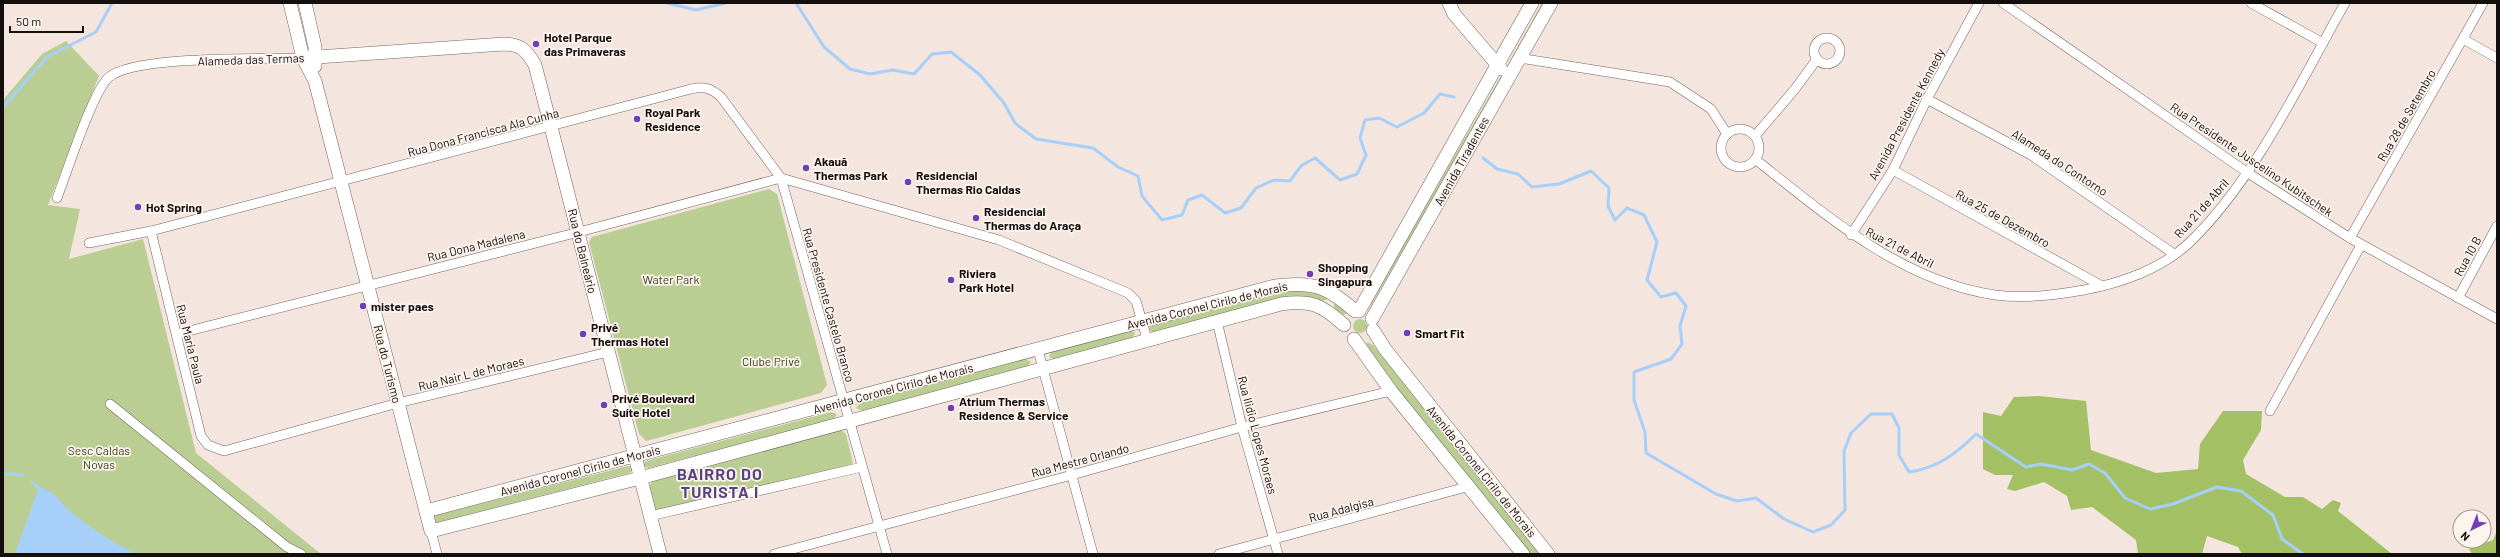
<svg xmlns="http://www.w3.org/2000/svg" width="2500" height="557" font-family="Barlow,sans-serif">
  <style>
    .green { fill: #bacd93 }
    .forest { fill: #a4c064 }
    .water { fill: #a6cff9 }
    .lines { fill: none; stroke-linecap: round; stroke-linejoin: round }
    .stream { stroke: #a6cff9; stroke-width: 3 }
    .street-casing { stroke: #72655f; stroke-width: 10 }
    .secondary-casing { stroke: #72655f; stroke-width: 14 }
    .street { stroke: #fff; stroke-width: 9 }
    .secondary { stroke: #fff; stroke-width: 13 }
    .poi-dot { fill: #703eb5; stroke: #fdf4ef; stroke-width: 1.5 }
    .labels { text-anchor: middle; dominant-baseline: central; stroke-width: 3.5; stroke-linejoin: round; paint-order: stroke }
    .poi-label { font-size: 12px; font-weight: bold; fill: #140f0d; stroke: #fdf4ef; text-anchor: start }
    .street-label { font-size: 12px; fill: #140f0d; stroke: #fdf4ef }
    .park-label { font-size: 12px; fill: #36411b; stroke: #fdf4ef }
    .district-label { font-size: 16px; font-weight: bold; letter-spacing: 1px; fill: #58427f; stroke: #fdf4ef }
  </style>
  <rect width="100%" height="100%" fill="#f4e5de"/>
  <g class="green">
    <polygon points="1542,3 1548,3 1508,67 1507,66"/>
    <polygon points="66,41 99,76 48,205 80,209 69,259 143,239 196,453 321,554 3,554 3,100 42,54"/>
    <polygon points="1501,76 1503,78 1371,305 1370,302"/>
    <polygon points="769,189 777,194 827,385 821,393 646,441 639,434 589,242 592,237"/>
    <polygon points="1290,290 1309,290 1327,297 1328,299 1323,301 1300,297 1154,333 1148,329 1152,325"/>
    <polygon points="1337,302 1347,311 1346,314 1340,315 1334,308 1334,304"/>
    <circle cx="1360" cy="326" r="7"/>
    <polygon points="1130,330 1135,333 1133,338 1054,359 1049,357 1051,352"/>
    <polygon points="1367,342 1373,345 1540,554 1531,554 1366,349"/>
    <polygon points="1025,359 1031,362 1027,367 862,411 856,408 860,403"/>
    <polygon points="831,412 837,414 834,419 648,468 642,465 646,461"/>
    <polygon points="839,429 846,434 853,463 850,465 655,511 649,487 653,480"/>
    <polygon points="628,466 631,467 632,471 629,473 435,523 434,517 437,515"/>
  </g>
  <g class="forest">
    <polygon points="2039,396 2086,401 2091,450 2156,473 2198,469 2200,444 2223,411 2262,411 2261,430 2243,460 2246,474 2285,497 2303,497 2322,509 2333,500 2341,503 2338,511 2392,554 2242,554 2238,547 2207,536 2202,554 2138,554 2136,540 2092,507 2071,510 2067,496 2044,482 2015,491 2007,489 2013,475 1995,475 1983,469 1983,412 2001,416 2014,397"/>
    <polygon points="2497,531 2497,554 2472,554 2469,549 2493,540"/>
  </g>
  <path class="water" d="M39,487C56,492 58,500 70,511C90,528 113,543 136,554H15Z"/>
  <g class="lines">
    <g class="stream">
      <polyline points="667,3 696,10 726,3"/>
      <polyline points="796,3 824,47 850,69 870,74 893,70 914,74 932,54 951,52 980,75 1004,103 1015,123 1036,139 1093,148 1118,167 1138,176 1142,196 1162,220 1182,215 1188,200 1202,195 1225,213 1241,208 1256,188 1274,180 1290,181 1301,166 1315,158 1340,180 1357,174 1366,155 1360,138 1365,120 1379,118 1397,127 1424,113 1440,94 1454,97"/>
      <polyline points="3,107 47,57 96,32 112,3"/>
      <path d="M1483,158L1497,169L1518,174L1532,187L1559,184L1591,171L1609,188L1608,206L1615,220L1627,208L1644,215L1657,242L1647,280L1661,297L1676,293L1686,306L1680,326L1682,344L1671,359L1634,372V400L1645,432L1646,453L1716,494L1737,501L1756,498L1784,519L1813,532L1831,525L1845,510L1844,451L1851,433L1871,414H1892L1899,428V455L1909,472C1937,468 1956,454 1976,434L2026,467L2041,464L2072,470L2089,464L2105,473L2125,498L2150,509L2173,504L2217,487L2241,491L2273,515L2282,539L2303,554"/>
      <polyline points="3,474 23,475"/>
      <polyline points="32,482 40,490"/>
    </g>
    <defs>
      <g id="street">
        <polyline points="2003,3 2248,173 2350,238 2497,319"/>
        <polyline points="2251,3 2323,43"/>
        <circle cx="1827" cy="51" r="13"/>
        <polyline points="2463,39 2497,58"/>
        <polyline points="1519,58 1670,82 1711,109 1727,134"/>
        <polyline points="1927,99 2031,155 2174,254"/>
        <circle cx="1740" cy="148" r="19"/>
        <polyline points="1755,136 1795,89 1817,59"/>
        <path d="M1755,159C1827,216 1901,281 1995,295C2025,299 2055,295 2084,290C2121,283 2161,269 2189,243C2254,181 2301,81 2345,3"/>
        <polyline points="1893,170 2102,286"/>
        <polyline points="781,178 999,240 1128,293 1136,301 1147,339"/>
        <path d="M57,198C67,172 92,94 108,78C131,55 266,59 303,58"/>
        <polyline points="151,231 201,436 208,445 224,451 398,403 608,352"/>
        <polyline points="1851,235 1893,170 1927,99 1979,3"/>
        <polyline points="2350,238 2483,3"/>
        <path d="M89,243L151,231L691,89C704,86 711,88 721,97L781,178L887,554"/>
        <polyline points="2458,298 2497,226"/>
        <polyline points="1217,321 1242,427 1278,554"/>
        <polyline points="177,334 579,232 781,178"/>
        <polyline points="1038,350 1093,554"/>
        <polyline points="110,404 287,547 301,554"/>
        <polyline points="2270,411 2361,245"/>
        <polyline points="650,516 862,467"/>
        <polyline points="431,531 437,554"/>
        <polyline points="774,554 1072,475 1242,427 1391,391"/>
        <polyline points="1219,554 1470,486"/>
      </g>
      <g id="secondary">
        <path d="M290,3L303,58L315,81L431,531L640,478L1281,304C1312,300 1322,305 1344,325"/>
        <polyline points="305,3 315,47 315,66"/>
        <polyline points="1449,3 1454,14 1501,69"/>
        <path d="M303,58L504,44C521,44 527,51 535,65L551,127L660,554"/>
        <polyline points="1359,311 1532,3"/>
        <polyline points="1372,319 1551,3"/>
        <polyline points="1373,330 1385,349 1548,554"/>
        <polyline points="1354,339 1391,391 1523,554"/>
        <path d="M426,511L1275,286C1312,281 1327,286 1355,311"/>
      </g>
    </defs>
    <use href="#street" class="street-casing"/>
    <use href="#secondary" class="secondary-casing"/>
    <use href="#street" class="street"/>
    <use href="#secondary" class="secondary"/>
  </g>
  <g class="poi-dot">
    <circle cx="536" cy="44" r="4"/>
    <circle cx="637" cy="119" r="4"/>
    <circle cx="806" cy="168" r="4"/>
    <circle cx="908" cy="182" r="4"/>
    <circle cx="138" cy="207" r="4"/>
    <circle cx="976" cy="218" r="4"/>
    <circle cx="1310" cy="274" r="4"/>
    <circle cx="951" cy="280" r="4"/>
    <circle cx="363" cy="306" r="4"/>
    <circle cx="1407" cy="333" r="4"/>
    <circle cx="583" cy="334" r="4"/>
    <circle cx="604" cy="405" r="4"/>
    <circle cx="951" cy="408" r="4"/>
  </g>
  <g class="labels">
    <g class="poi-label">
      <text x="544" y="37">Hotel Parque<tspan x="544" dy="14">das Primaveras</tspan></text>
      <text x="645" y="112">Royal Park<tspan x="645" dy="14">Residence</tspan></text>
      <text x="814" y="161">Akauã<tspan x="814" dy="14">Thermas Park</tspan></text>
      <text x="916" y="175">Residencial<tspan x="916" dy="14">Thermas Rio Caldas</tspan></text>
      <text x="146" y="207">Hot Spring</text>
      <text x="984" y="211">Residencial<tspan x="984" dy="14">Thermas do Araça</tspan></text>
      <text x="1318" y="267">Shopping<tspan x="1318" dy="14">Singapura</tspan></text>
      <text x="959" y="273">Riviera<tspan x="959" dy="14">Park Hotel</tspan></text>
      <text x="371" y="306">mister paes</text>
      <text x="591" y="327">Privé<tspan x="591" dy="14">Thermas Hotel</tspan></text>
      <text x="1415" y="333">Smart Fit</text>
      <text x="612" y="398">Privé Boulevard<tspan x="612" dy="14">Suíte Hotel</tspan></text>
      <text x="959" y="401">Atrium Thermas<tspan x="959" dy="14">Residence &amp; Service</tspan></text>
    </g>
    <g class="street-label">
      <text transform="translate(251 59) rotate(-2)">Alameda das Termas</text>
      <text transform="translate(1906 114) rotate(-62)">Avenida Presidente Kennedy</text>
      <text transform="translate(2406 115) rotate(-60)">Rua 28 de Setembro</text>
      <text transform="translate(483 132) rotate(-15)">Rua Dona Francisca Ala Cunha</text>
      <text transform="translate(2252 159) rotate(34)">Rua Presidente Juscelino Kubitschek</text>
      <text transform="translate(1461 161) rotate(-61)">Avenida Tiradentes</text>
      <text transform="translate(2060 162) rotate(33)">Alameda do Contorno</text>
      <text transform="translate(2201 208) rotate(-48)">Rua 21 de Abril</text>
      <text transform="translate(2003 218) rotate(29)">Rua 25 de Dezembro</text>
      <text transform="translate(476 245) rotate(-14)">Rua Dona Madalena</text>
      <text transform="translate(1900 247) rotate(27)">Rua 21 de Abril</text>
      <text transform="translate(583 251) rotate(76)">Rua do Balneário</text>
      <text transform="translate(2467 256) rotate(-61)">Rua 10 B</text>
      <text transform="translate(829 305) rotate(74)">Rua Presidente Castelo Branco</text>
      <text transform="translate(1207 305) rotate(-14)">Avenida Coronel Cirilo de Morais</text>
      <text transform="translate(191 344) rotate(76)">Rua Maria Paula</text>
      <text transform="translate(388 364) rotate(76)">Rua do Turismo</text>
      <text transform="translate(471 373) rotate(-14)">Rua Nair L de Moraes</text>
      <text transform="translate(893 388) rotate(-15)">Avenida Coronel Cirilo de Morais</text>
      <text transform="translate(1258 435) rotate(75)">Rua Ilidio Lopes Moraes</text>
      <text transform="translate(1080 460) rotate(-15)">Rua Mestre Orlando</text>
      <text transform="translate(580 470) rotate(-15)">Avenida Coronel Cirilo de Morais</text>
      <text transform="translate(1482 471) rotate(51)">Avenida Coronel Cirilo de Morais</text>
      <text transform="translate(1341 509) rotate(-15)">Rua Adalgisa</text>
    </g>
    <g class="park-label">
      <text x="671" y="279">Water Park</text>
      <text x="771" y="361">Clube Privé</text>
      <text x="99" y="450">Sesc Caldas<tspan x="99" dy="14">Novas</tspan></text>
    </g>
    <g class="district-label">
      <text x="720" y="473">BAIRRO DO<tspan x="720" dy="18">TURISTA I</tspan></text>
    </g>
  </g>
  <rect width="2500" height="557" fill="none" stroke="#140f0d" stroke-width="8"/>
  <g transform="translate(2472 529) rotate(223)"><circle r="19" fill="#fdf4ef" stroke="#a09895"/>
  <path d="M0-3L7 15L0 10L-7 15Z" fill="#703eb5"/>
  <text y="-6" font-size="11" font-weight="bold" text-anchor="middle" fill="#140f0d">N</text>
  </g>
  <path d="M10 26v6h73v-6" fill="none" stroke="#140f0d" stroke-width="2"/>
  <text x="16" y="26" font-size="12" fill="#140f0d" stroke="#fdf4ef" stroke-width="3" paint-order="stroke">50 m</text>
</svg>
